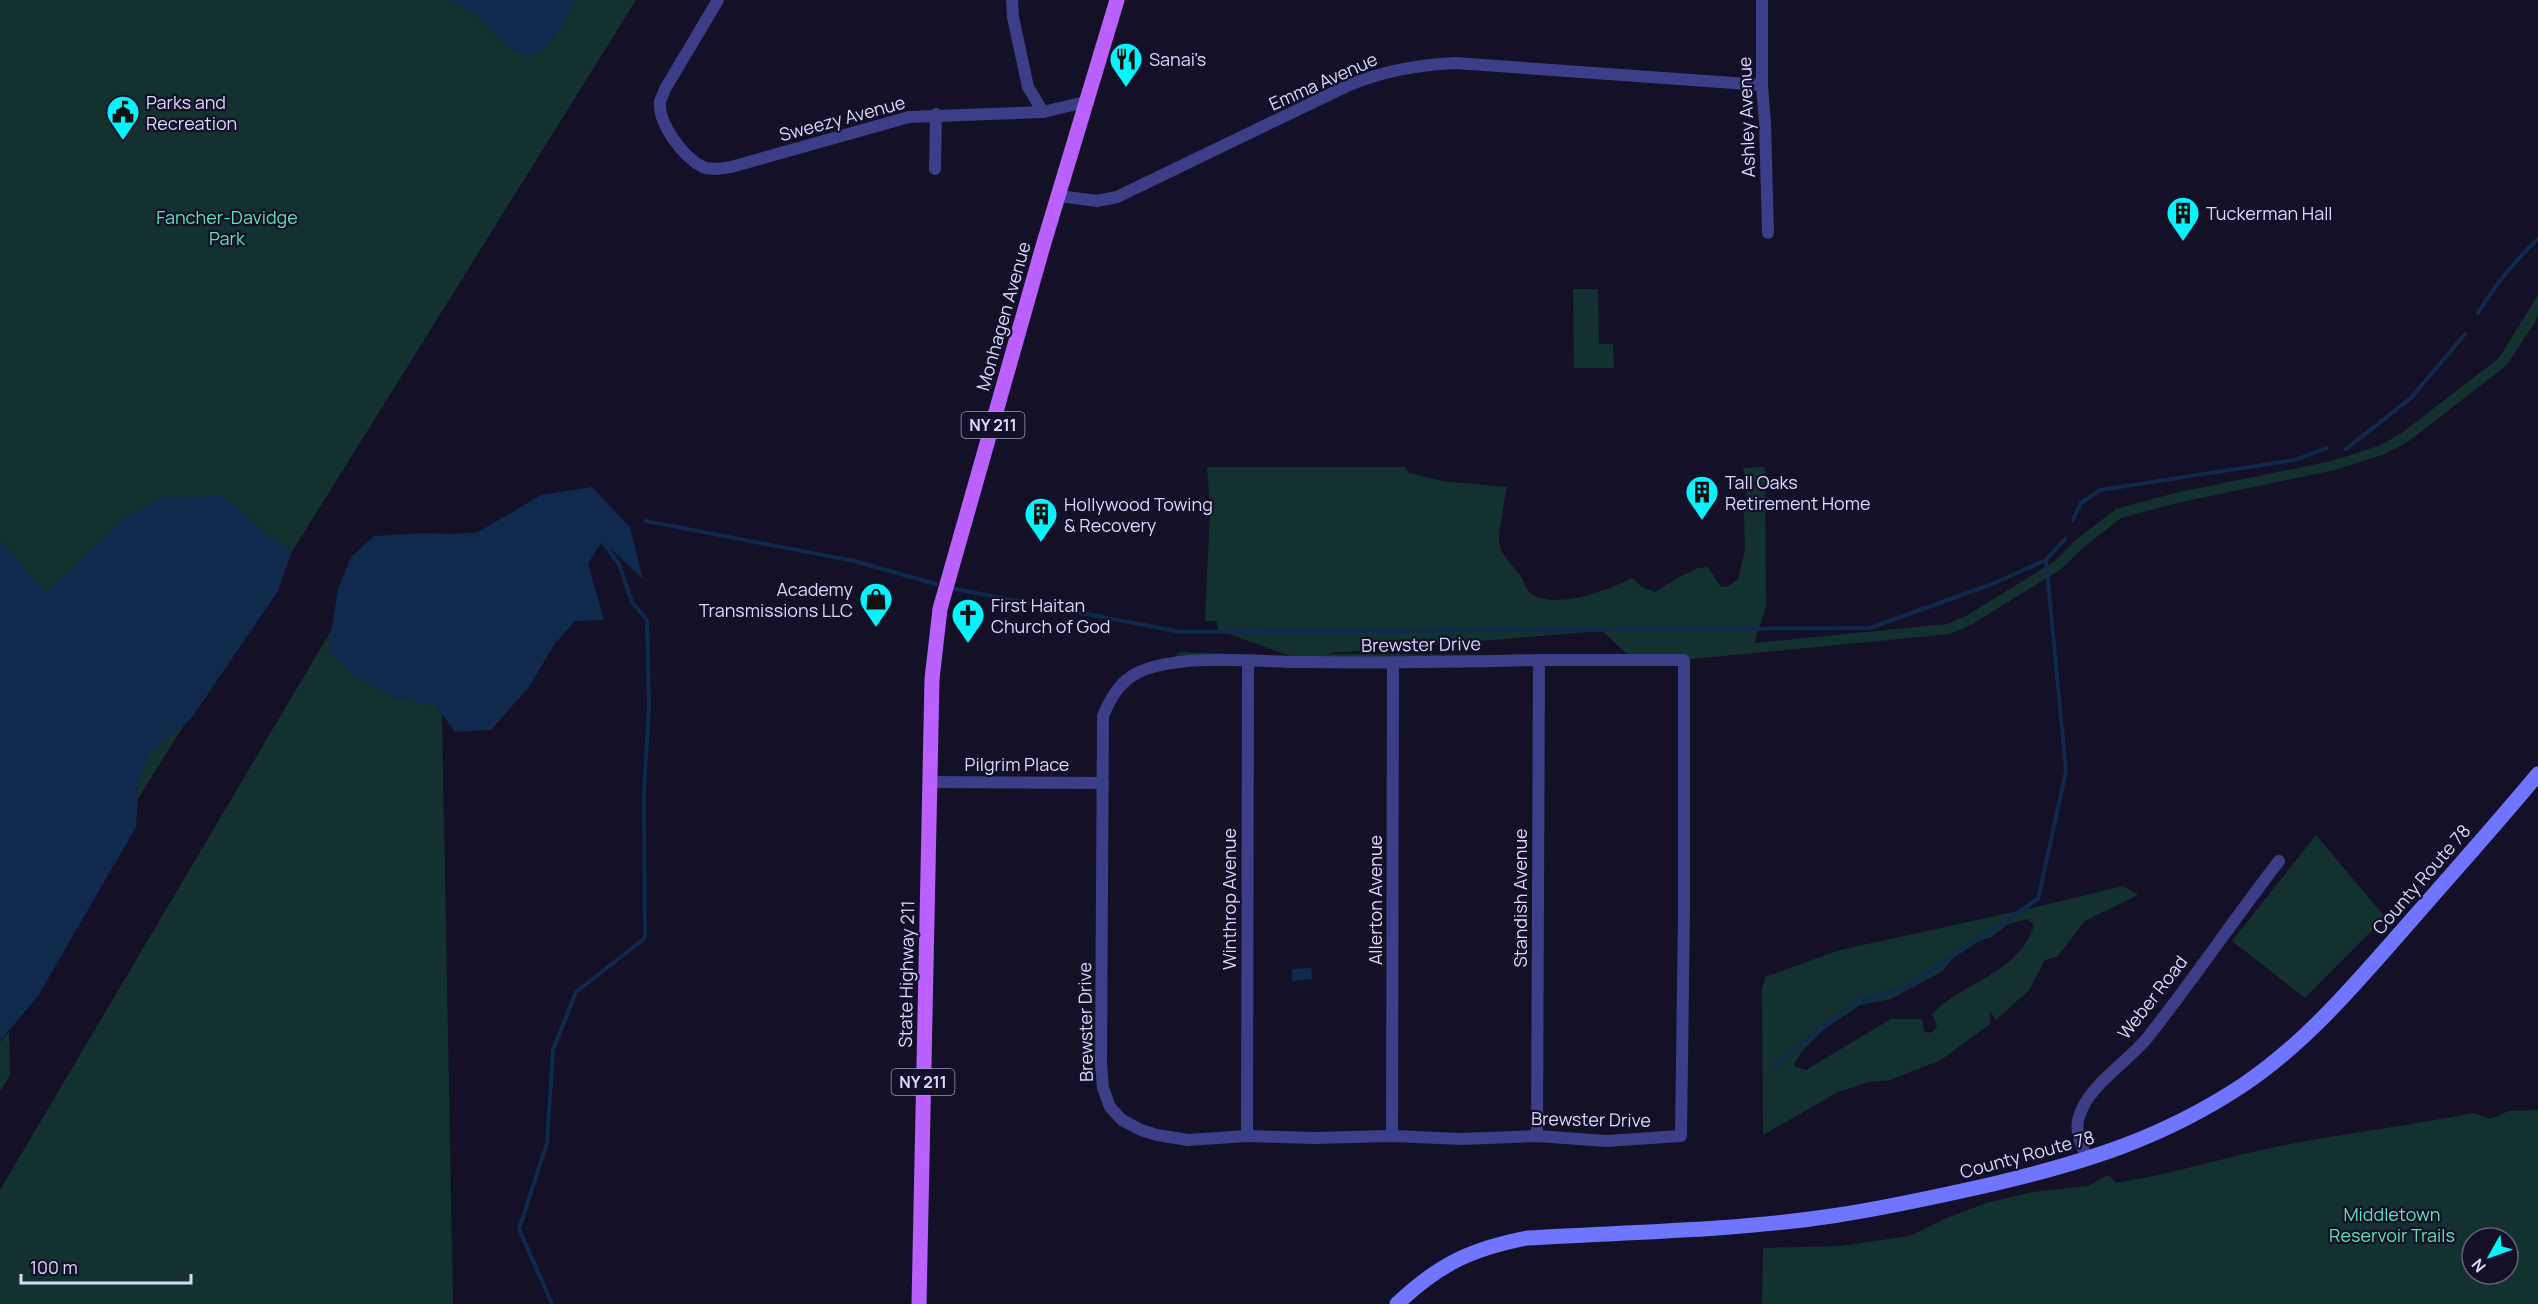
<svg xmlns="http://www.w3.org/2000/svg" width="2538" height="1304" font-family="Manrope,sans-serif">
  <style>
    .green { fill: #13322f; fill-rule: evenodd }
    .water { fill: #0f2a4d }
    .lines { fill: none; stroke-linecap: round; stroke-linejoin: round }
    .stream { stroke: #0f2a4d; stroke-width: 4 }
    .street { stroke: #3c3e87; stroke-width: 12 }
    .secondary { stroke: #7075fe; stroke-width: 15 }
    .primary { stroke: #b960fd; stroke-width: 15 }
    .labels { text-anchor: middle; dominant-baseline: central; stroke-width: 4.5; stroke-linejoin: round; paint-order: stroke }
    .shield { fill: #131028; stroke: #9e9cbe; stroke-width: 1.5 }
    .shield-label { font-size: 16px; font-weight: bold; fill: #dad8ff }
    .poi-label { font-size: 18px; fill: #dad8ff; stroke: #131028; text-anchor: start }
    .street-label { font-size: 18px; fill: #dad8ff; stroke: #131028 }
    .park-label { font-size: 18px; fill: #63dfb8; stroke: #131028 }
  </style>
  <rect width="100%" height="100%" fill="#131028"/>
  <g class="green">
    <polygon points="0,0 636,0 0,1020"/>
    <polygon points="1573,289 1598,289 1599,344 1613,344 1614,368 1574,368"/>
    <path d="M2538,295V313L2535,322L2507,365L2409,441L2385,454L2335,470L2177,503L2121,518L2084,547L2061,569L1971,625L1950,634L1630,665L1174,658L1179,652L1290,656L1218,630L1217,621H1205L1210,509L1207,467H1405L1409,473L1443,481L1507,487C1505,501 1497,534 1500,547C1504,559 1515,567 1521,577C1525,582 1525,589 1530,593C1556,611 1608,590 1632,578L1642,587L1655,592L1679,577L1698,568L1708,567L1721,587L1729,586L1738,579L1745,549L1744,513L1747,488L1743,468L1765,467L1766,607L1754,643L1947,624L1966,616L2055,561L2077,539L2116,509L2175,493L2332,461L2381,445L2403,432L2499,358ZM1602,631L1628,655L1329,654L1330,653Z"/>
    <polygon points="332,629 328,651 393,697 436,706 442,715 453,1304 0,1304 0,1190"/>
    <polygon points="2316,835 2385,917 2305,998 2232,941"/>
    <path d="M2123,886L2138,895L2085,921L2058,956L2045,960L2029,990L1996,1020L1990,1011V1024L1941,1060L1890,1080L1869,1082L1838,1092L1763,1135L1762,990L1765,977L1840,950L2032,908ZM2028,919L2034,926C2016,976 1965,980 1932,1014L1937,1026L1934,1031L1928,1033L1924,1031L1922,1019H1891L1806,1070L1793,1066L1802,1051L1823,1030L1860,1005L1891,999L1943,971L1960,948L1991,937L2008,924Z"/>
    <polygon points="9,1032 10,1075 0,1092 0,1042"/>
    <path d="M2538,1110V1304H1762L1763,1248L1840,1246L1910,1236L1947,1218L1986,1203L2033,1192L2088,1186L2108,1175L2116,1183C2173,1174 2229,1156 2285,1145C2348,1133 2411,1125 2474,1113L2490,1119L2509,1111ZM2472,1238H2508V1274H2472Z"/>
  </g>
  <g class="water">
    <path d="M448,0H576C568,13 562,29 552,41C521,79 496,31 473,13C466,8 456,4 448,0Z"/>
    <polygon points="592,487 630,527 643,579 602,541 588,564 604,620 575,621 554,645 529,687 491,730 455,732 436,706 393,697 354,675 328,651 338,589 351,557 374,536 422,533 453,534 478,532 541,495"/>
    <polygon points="223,496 291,554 278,591 191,719 150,752 139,780 136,827 38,996 0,1041 0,539 45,593 123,520 159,498"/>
    <polygon points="1311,968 1312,979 1292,981 1292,969"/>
  </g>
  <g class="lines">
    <g class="stream">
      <path d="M2478,313C2495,285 2514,261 2538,239"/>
      <polyline points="2346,449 2411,398 2465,334"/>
      <polyline points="2073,520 2081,503 2100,490 2295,460 2327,448"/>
      <polyline points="646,521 854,561 936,584"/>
      <polyline points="955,589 1181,632 1870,628 1992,584 2046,560 2065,539"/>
      <polyline points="1773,1067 1856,1002 1907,987 2038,899 2066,771 2046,560"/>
      <polyline points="552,1304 519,1229 547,1143 553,1050 576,992 645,938 644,793 649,706 647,620 632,602 619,564 602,541"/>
    </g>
    <g class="street">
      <path d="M718,0L665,89C664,93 661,98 660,102C658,124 684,158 703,167C712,171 722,168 731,167L909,117L1043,112L1085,102"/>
      <polyline points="1012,0 1013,17 1028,87 1043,112"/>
      <polyline points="1762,0 1762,85 1765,123 1768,233"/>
      <polyline points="935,169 936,114"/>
      <path d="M1059,196L1097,201L1117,197L1347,86C1383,71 1416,65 1455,63L1762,85"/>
      <path d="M1539,660H1684V913L1681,1136L1606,1141L1537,1136L1462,1139L1392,1136L1314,1138L1247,1136L1188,1140L1157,1135L1141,1130L1122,1120L1110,1107L1103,1088L1101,1063L1103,716C1111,697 1120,681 1139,672C1180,653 1257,662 1302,662C1381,663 1460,662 1539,660Z"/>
      <polyline points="931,782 1103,783"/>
      <polyline points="1247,1136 1248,662"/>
      <polyline points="1392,1136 1393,663"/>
      <polyline points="1537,1136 1539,660"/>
      <path d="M2088,1160C2082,1146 2074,1132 2079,1117C2089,1084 2127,1063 2148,1037C2193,980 2234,919 2279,861"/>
    </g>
    <path class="secondary" d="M1397,1304C1439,1264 1471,1249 1527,1238C1628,1232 1731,1231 1832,1216C1886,1208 1940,1196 1993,1184C2086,1162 2163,1138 2243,1085C2310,1040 2362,976 2415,916C2456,869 2498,822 2538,774"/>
    <polyline class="primary" points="919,1304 932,679 940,609 1043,246 1117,0"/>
  </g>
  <defs>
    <symbol id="restaurant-pin" viewBox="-11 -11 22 30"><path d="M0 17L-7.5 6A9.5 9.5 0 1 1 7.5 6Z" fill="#06f3fc" stroke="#131028"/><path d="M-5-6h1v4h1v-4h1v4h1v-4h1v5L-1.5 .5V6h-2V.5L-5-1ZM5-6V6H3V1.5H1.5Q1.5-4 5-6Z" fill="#111"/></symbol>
    <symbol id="civic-pin" viewBox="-11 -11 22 30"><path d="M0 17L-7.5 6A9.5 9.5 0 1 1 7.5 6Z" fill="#06f3fc" stroke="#131028"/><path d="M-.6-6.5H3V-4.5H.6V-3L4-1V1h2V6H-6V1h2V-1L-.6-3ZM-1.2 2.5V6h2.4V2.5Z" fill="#111"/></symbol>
    <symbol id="building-pin" viewBox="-11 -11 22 30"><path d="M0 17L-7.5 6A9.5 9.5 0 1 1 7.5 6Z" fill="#06f3fc" stroke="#131028"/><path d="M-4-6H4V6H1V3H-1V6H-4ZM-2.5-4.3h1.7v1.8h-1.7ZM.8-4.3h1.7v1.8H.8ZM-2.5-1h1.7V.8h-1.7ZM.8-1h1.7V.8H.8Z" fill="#111"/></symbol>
    <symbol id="shop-pin" viewBox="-11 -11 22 30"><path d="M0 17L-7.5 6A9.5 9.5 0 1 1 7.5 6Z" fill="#06f3fc" stroke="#131028"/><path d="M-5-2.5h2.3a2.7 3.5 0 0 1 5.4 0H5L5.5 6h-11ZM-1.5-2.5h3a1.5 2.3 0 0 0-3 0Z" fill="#111"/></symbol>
    <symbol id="church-pin" viewBox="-11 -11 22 30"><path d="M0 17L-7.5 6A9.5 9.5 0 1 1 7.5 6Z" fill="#06f3fc" stroke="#131028"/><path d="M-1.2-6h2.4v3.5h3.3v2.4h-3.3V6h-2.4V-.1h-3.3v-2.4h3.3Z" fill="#111"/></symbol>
  </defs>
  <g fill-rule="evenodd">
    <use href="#restaurant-pin" x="1107" y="40" width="38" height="52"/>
    <use href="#civic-pin" x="104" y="93" width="38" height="52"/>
    <use href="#building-pin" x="2164" y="194" width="38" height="52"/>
    <use href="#building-pin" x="1683" y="473" width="38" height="52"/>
    <use href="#building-pin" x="1022" y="495" width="38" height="52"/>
    <use href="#shop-pin" x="857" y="580" width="38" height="52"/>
    <use href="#church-pin" x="949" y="596" width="38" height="52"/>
  </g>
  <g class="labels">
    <g class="shield">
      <rect x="961.5" y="412" width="63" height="26" rx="4.5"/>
      <rect x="891.5" y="1069" width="63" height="26" rx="4.5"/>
    </g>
    <g class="shield-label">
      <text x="993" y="425">NY 211</text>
      <text x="923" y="1082">NY 211</text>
    </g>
    <g class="poi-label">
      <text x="1149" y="59">Sanai's</text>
      <text x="146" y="102">Parks and<tspan x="146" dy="21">Recreation</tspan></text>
      <text x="2206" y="213">Tuckerman Hall</text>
      <text x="1725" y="482">Tall Oaks<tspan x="1725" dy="21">Retirement Home</tspan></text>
      <text x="1064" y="504">Hollywood Towing<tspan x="1064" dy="21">&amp; Recovery</tspan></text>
      <text x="853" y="589" text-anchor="end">Academy<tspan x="853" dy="21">Transmissions LLC</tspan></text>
      <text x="991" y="605">First Haitan<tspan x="991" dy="21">Church of God</tspan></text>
    </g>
    <g class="street-label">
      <text transform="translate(1323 81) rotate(-24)">Emma Avenue</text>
      <text transform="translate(1746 117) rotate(-92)">Ashley Avenue</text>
      <text transform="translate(842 118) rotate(-15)">Sweezy Avenue</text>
      <text transform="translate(1003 316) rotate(-74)">Monhagen Avenue</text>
      <text transform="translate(1421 644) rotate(-1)">Brewster Drive</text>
      <text x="1017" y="764">Pilgrim Place</text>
      <text transform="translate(2421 879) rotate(-49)">County Route 78</text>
      <text transform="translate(1520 898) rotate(-90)">Standish Avenue</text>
      <text transform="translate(1229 899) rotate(-90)">Winthrop Avenue</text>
      <text transform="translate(1375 900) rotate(-90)">Allerton Avenue</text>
      <text transform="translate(906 974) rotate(-89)">State Highway 211</text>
      <text transform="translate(2152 997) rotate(-52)">Weber Road</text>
      <text transform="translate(1085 1022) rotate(-91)">Brewster Drive</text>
      <text transform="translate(1591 1119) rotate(1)">Brewster Drive</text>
      <text transform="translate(2027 1154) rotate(-15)">County Route 78</text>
    </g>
    <g class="park-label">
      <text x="227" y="217">Fancher-Davidge<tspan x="227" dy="21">Park</tspan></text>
      <text x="2392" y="1214">Middletown<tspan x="2392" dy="21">Reservoir Trails</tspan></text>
    </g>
  </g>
  <g transform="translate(2490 1256) rotate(230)"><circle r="28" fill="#131028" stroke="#63607e" stroke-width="1.5"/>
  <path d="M0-4.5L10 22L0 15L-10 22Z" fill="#06f3fc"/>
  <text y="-9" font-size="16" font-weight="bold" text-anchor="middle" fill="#dad8ff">N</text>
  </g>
  <path d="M21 1274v9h170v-9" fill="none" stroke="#dad8ff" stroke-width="3"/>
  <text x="30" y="1274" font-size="18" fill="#dad8ff" stroke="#131028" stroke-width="4.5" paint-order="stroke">100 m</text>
</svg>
